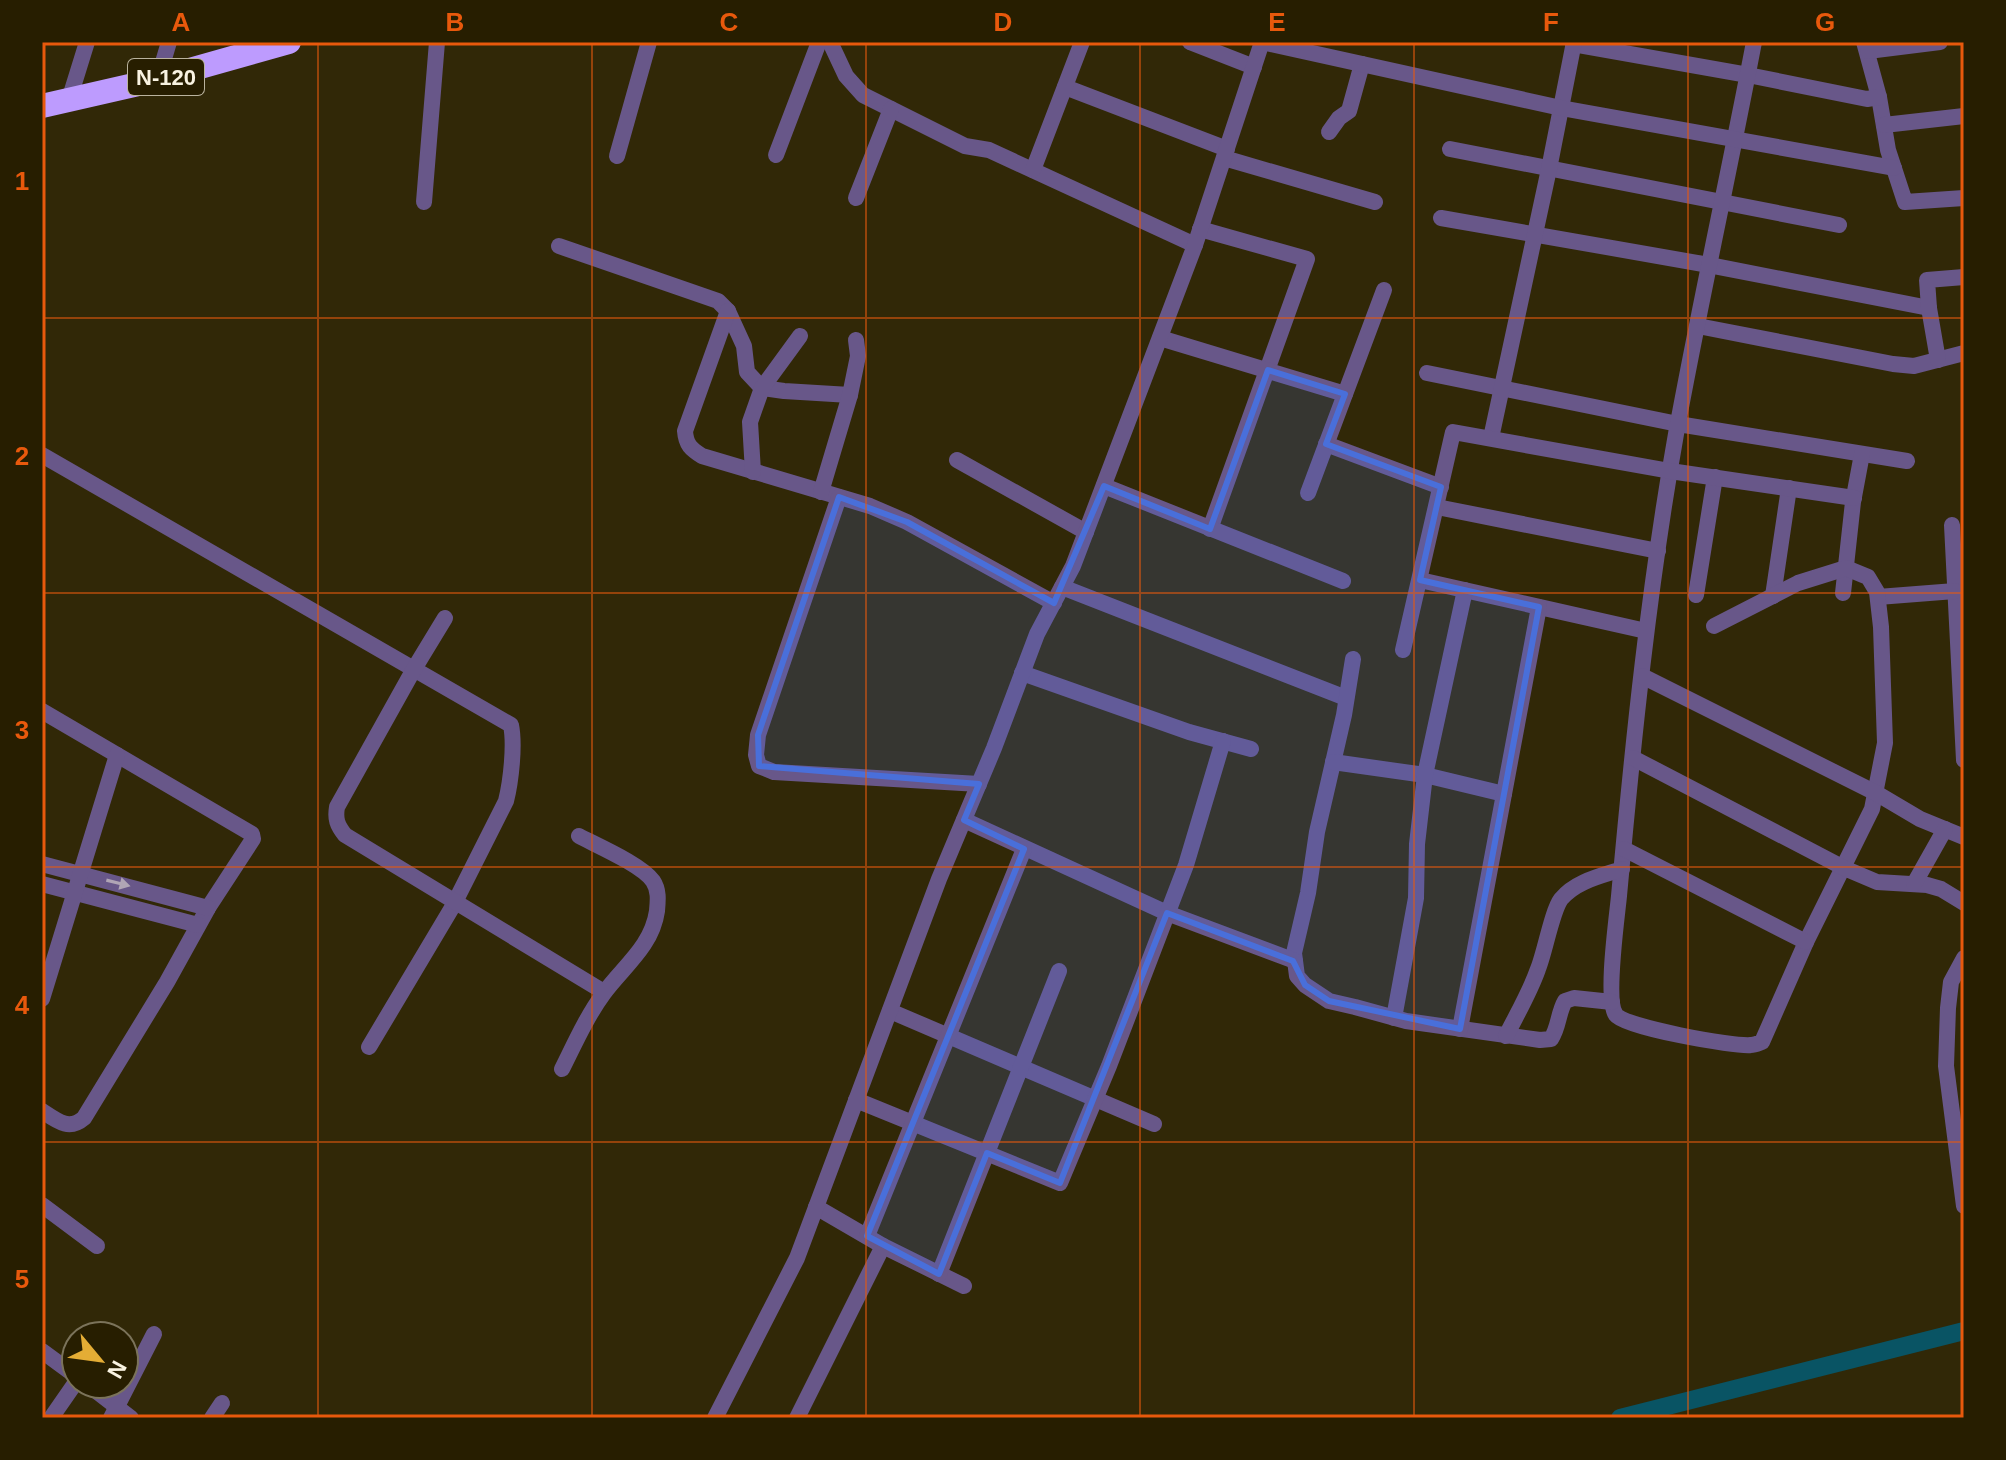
<svg xmlns="http://www.w3.org/2000/svg" width="2006" height="1460" font-family="Helvetica,sans-serif">
  <style>
    .lines { fill: none; stroke-linecap: round; stroke-linejoin: round }
    .canal { stroke: #095464; stroke-width: 18 }
    .minor { stroke: #685789; stroke-width: 16 }
    .highway { stroke: #bd9bfe; stroke-width: 24 }
    .oneway { fill: #b0a5b5 }
    .marked { fill: #496fda; fill-opacity: 0.2; stroke: #496fda; stroke-width: 6; stroke-linejoin: round }
    .grid { fill: none; stroke: #e8590c; stroke-width: 2; stroke-opacity: 0.55 }
    .labels { text-anchor: middle; dominant-baseline: central; stroke-width: 8; stroke-linejoin: round; paint-order: stroke }
    .shield { fill: #271e00; stroke: #bab39e; stroke-width: 2 }
    .shield-label { font-size: 22px; font-weight: bold; fill: #f9f3e1 }
    .neatline { fill: none; stroke: #e8590c; stroke-width: 3 }
    .grid-label { font-size: 26px; text-anchor: middle; font-weight: bold; fill: #e8590c }
  </style>
  <rect width="100%" height="100%" fill="#312807"/>
  <g class="lines">
    <polyline class="canal" points="1620,1418 1964,1331"/>
    <g class="minor">
      <polyline points="830,42 846,76 863,95 965,146 989,150 1195,245"/>
      <polyline points="1190,42 1254,67"/>
      <polyline points="1864,42 1879,97 1888,150 1905,202 1964,198"/>
      <polyline points="1573,44 1748,75 1867,99 1879,97"/>
      <polyline points="1868,51 1940,42"/>
      <polyline points="158,79 169,42"/>
      <polyline points="1065,87 1227,149"/>
      <polyline points="69,100 87,42"/>
      <polyline points="1884,125 1964,116"/>
      <polyline points="1329,132 1339,118 1349,111 1362,64"/>
      <polyline points="1450,149 1839,225"/>
      <polyline points="776,155 819,42"/>
      <polyline points="617,156 649,42"/>
      <polyline points="1224,158 1375,202"/>
      <polyline points="1033,170 1082,42"/>
      <polyline points="856,198 891,109"/>
      <polyline points="424,202 437,42"/>
      <polyline points="1441,218 1709,265 1929,308"/>
      <polyline points="1200,229 1307,259 1210,529"/>
      <polyline points="559,246 718,301 728,311 744,346 747,372 762,388 784,391 850,395"/>
      <path d="M728,311L685,431C686,445 691,449 702,456L870,506L907,522L1054,603"/>
      <polyline points="1698,326 1893,364 1914,366 1964,353"/>
      <polyline points="1160,338 1345,394"/>
      <polyline points="1938,360 1929,308 1927,280 1964,277"/>
      <polyline points="1427,373 1678,424 1907,461"/>
      <polyline points="1491,438 1549,169 1574,42"/>
      <polyline points="1326,444 1441,487"/>
      <path d="M42,455L511,725C515,745 511,781 506,801L453,906L369,1047"/>
      <polyline points="957,460 1086,532"/>
      <polyline points="753,472 750,422 762,388 800,336"/>
      <polyline points="1104,486 1343,581"/>
      <polyline points="821,492 850,395 858,356 856,340"/>
      <polyline points="1308,493 1384,290"/>
      <polyline points="839,497 758,735 756,755 759,766 774,772 979,784"/>
      <polyline points="1437,507 1658,551"/>
      <polyline points="1952,525 1964,760"/>
      <polyline points="1420,580 1646,631"/>
      <polyline points="1062,587 1346,698"/>
      <polyline points="1843,593 1853,502 1862,454"/>
      <polyline points="1696,595 1715,477"/>
      <polyline points="1773,596 1789,488"/>
      <polyline points="1878,597 1955,591"/>
      <path d="M445,618L414,669L337,807C335,819 337,825 345,835L604,992"/>
      <path d="M1714,626L1798,583L1846,568L1868,577L1877,592L1881,627L1885,743L1872,809L1806,942L1762,1042C1759,1043 1755,1045 1751,1045C1734,1047 1624,1027 1616,1015C1605,1001 1617,917 1619,896C1633,741 1649,586 1676,434C1700,303 1729,173 1754,42"/>
      <polyline points="1403,650 1453,432 1670,471 1854,498"/>
      <path d="M1353,659L1344,715L1317,832L1308,893L1294,953L1297,976L1305,985L1329,1001L1355,1007L1406,1021L1540,1040L1551,1039C1559,1027 1558,1013 1565,1001L1574,998L1612,1002"/>
      <polyline points="1022,673 1189,732 1251,749"/>
      <polyline points="1642,676 1876,793 1920,819 1964,837"/>
      <path d="M42,711L252,834L253,839L208,908L167,982L84,1118C69,1131 57,1121 42,1111"/>
      <polyline points="1633,758 1844,868 1877,882 1927,885 1941,889 1964,903"/>
      <polyline points="1333,762 1425,775 1504,794"/>
      <polyline points="964,820 1167,913 1295,961"/>
      <polyline points="1624,849 1806,942"/>
      <polyline points="42,864 208,908"/>
      <polyline points="42,884 198,925"/>
      <polyline points="1914,884 1945,829"/>
      <polyline points="1964,958 1951,982 1948,1008 1946,1066 1964,1206"/>
      <polyline points="42,999 117,755"/>
      <polyline points="890,1011 1154,1124"/>
      <polyline points="1394,1018 1416,898 1417,844 1425,775 1465,590"/>
      <polyline points="1460,1029 1539,607"/>
      <path d="M1506,1036C1517,1014 1530,992 1538,969C1545,952 1552,911 1561,899C1576,881 1601,876 1622,869"/>
      <path d="M562,1069C575,1043 587,1016 604,993C624,966 652,946 657,911C658,900 659,890 653,881C642,865 598,846 579,836"/>
      <polyline points="856,1100 1060,1183 1109,1066 1186,865 1223,741"/>
      <polyline points="42,1205 97,1246"/>
      <polyline points="816,1207 883,1246 964,1286"/>
      <polyline points="867,1236 1024,849"/>
      <polyline points="939,1274 1059,971"/>
      <polyline points="42,1351 76,1376"/>
      <polyline points="87,1384 131,1418"/>
      <polyline points="51,1418 76,1382"/>
      <polyline points="111,1418 154,1334"/>
      <polyline points="212,1418 222,1403"/>
      <polyline points="715,1418 797,1258 939,879 994,748 1037,634 1073,566 1195,245 1262,42 1561,108 1894,168"/>
      <polyline points="797,1418 883,1246"/>
    </g>
    <polyline class="highway" points="42,106 147,82 289,42"/>
  </g>
  <defs><path id="oneway-solid" d="M-6-.8H1V-3.2L6.5 0L1 3.2V.8H-6Z" transform="scale(2)"/></defs>
  <use class="oneway" href="#oneway-solid" transform="translate(118 883) rotate(14)"/>
  <path class="marked" d="M1268,370L1345,394L1326,444L1441,487L1420,580L1539,607L1460,1029L1329,1001L1305,985L1293,961L1167,913L1060,1183L987,1153L939,1274L867,1236L1024,849L964,820L979,784L759,766L758,735L839,497L907,522L1054,603L1104,486L1210,529Z"/>
  <path class="grid" d="M318,42V1418M592,42V1418M866,42V1418M1140,42V1418M1414,42V1418M1688,42V1418M42,318H1964M42,593H1964M42,867H1964M42,1142H1964"/>
  <g class="labels">
    <rect class="shield" x="128" y="59" width="76" height="36" rx="6"/>
    <g class="shield-label">
      <text x="166" y="77">N-120</text>
    </g>
  </g>
  <rect width="2006" height="1460" fill="none" stroke="#271e00" stroke-width="88"/>
  <g transform="translate(100 1360) rotate(119)"><circle r="38" fill="#271e00" stroke="#7b735a" stroke-width="2"/>
  <path d="M0-6L14 30L0 20L-14 30Z" fill="#e4ad35"/>
  <text y="-12" font-size="22" font-weight="bold" text-anchor="middle" fill="#f9f3e1">N</text>
  </g>
  <rect x="44" y="44" width="1918" height="1372" class="neatline"/>
  <g class="grid-label">
    <text x="181" y="31">A</text>
    <text x="455" y="31">B</text>
    <text x="729" y="31">C</text>
    <text x="1003" y="31">D</text>
    <text x="1277" y="31">E</text>
    <text x="1551" y="31">F</text>
    <text x="1825" y="31">G</text>
    <text x="22" y="190">1</text>
    <text x="22" y="465">2</text>
    <text x="22" y="739">3</text>
    <text x="22" y="1014">4</text>
    <text x="22" y="1288">5</text>
  </g>
</svg>
